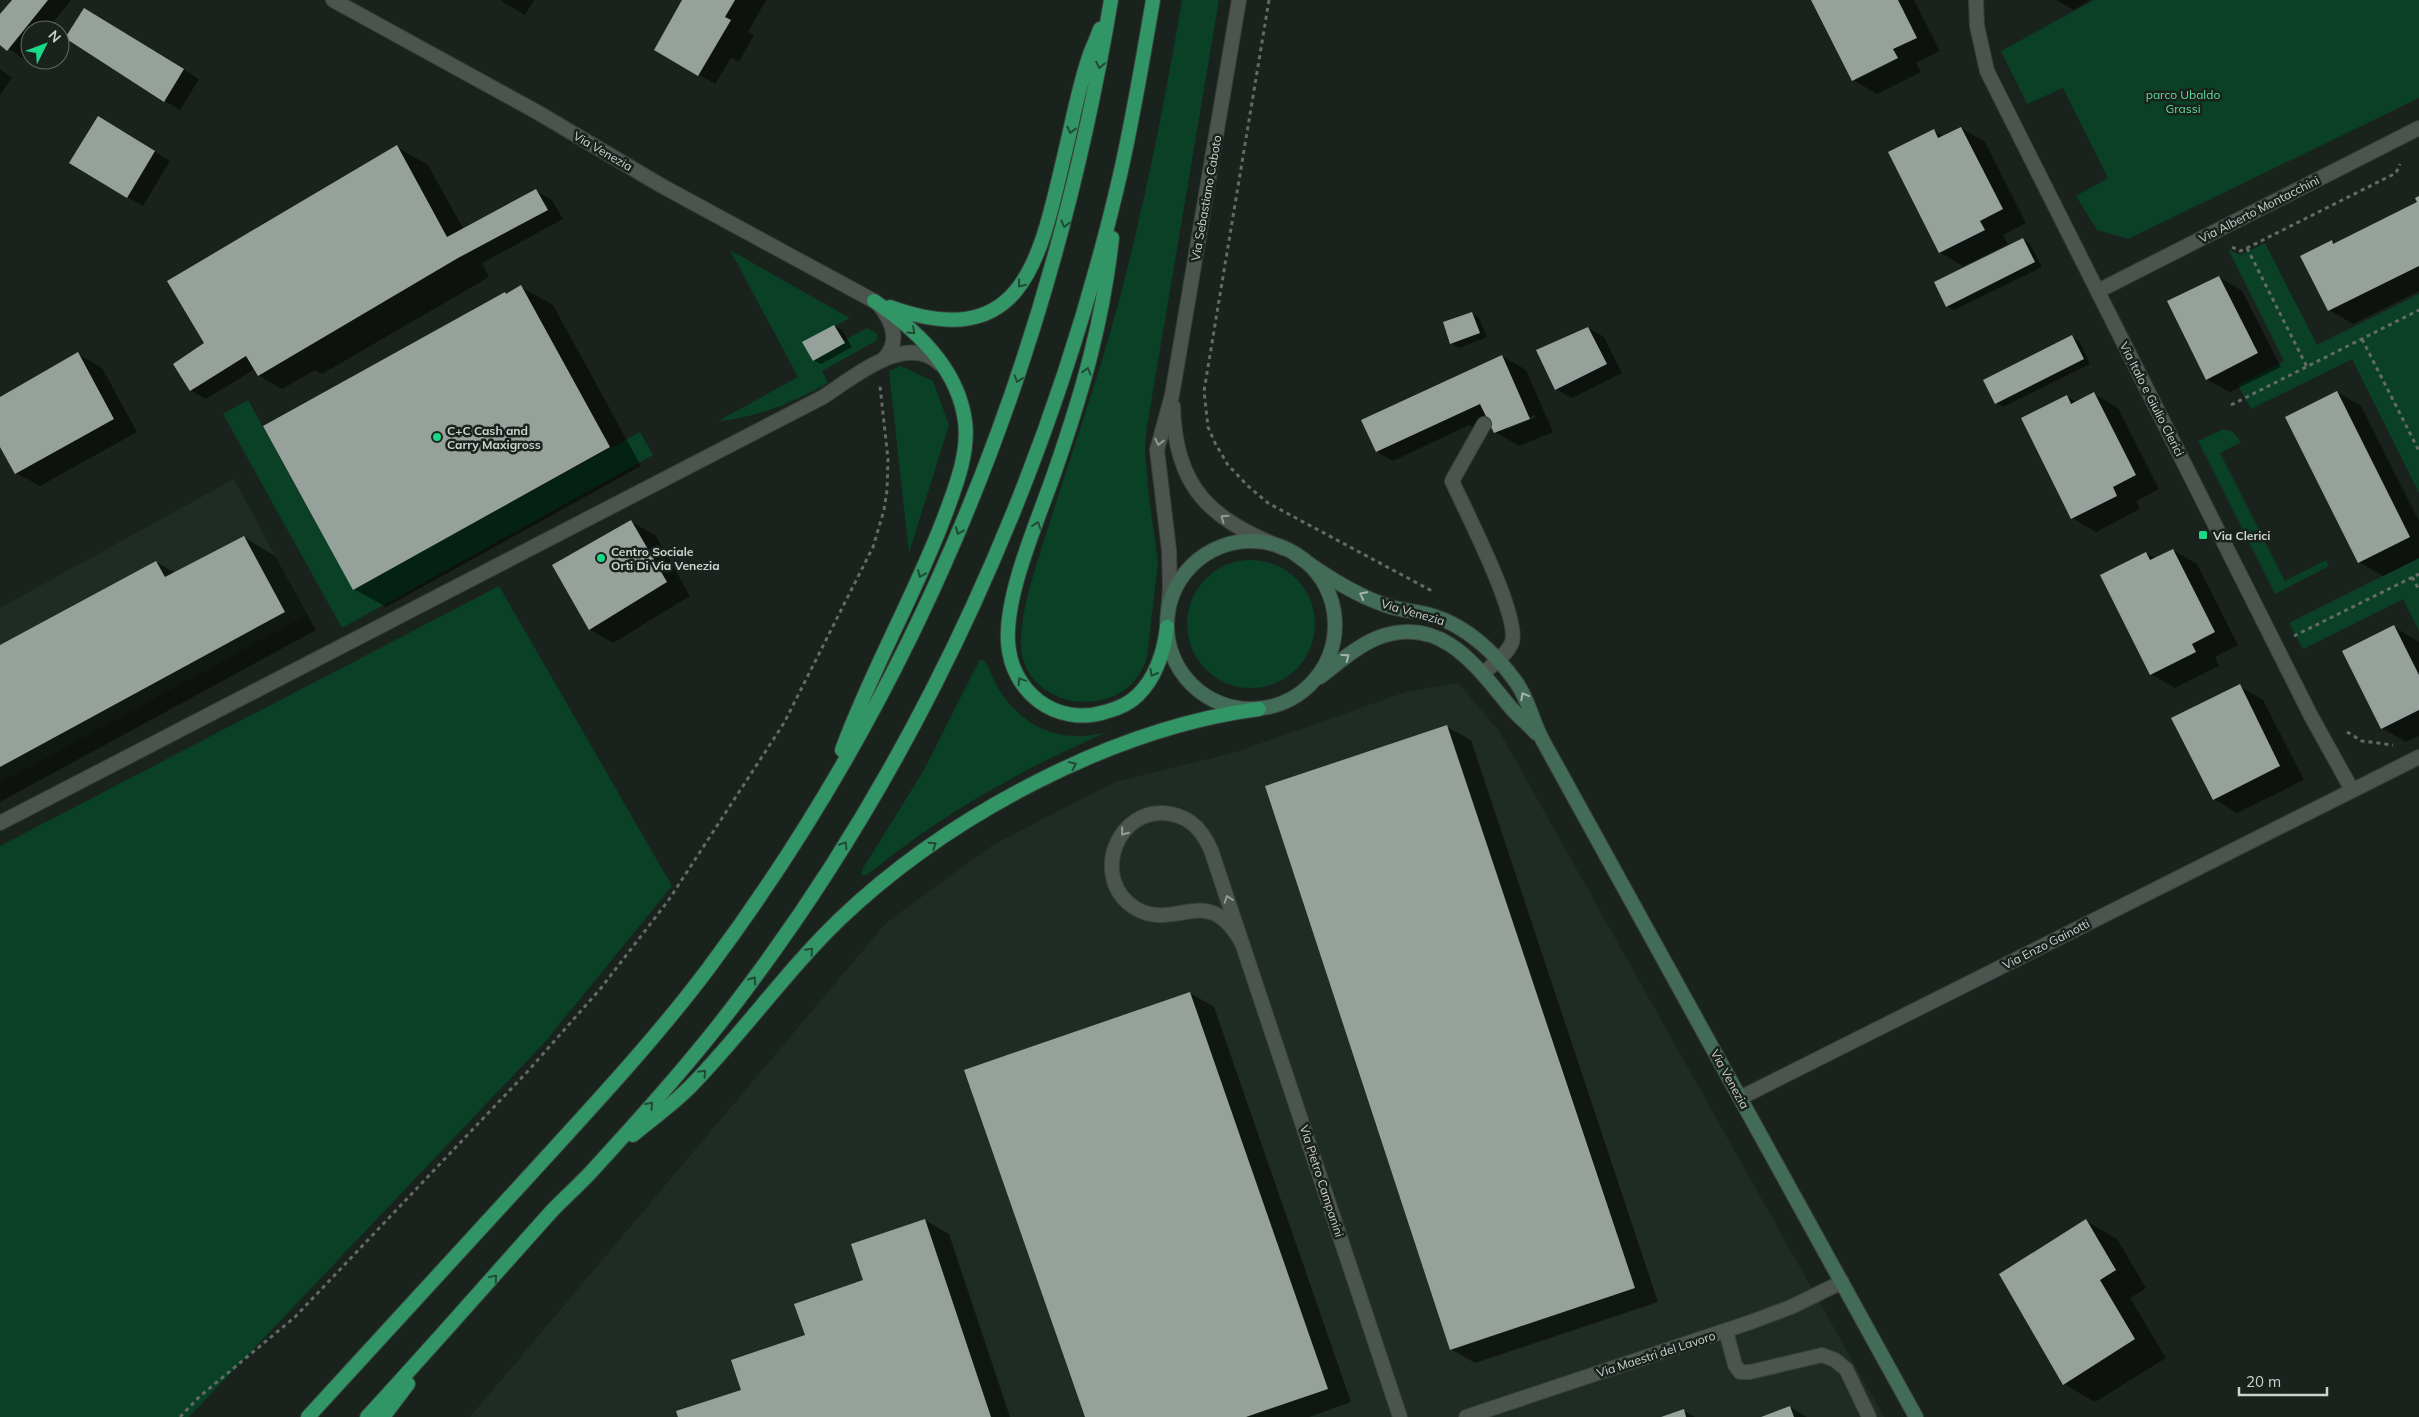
<svg xmlns="http://www.w3.org/2000/svg" width="2419" height="1417" font-family="Mulish,sans-serif">
  <style>
    .built { fill: #1f2c24 }
    .green { fill: #094026 }
    .shadow { fill: #0007; fill-rule: evenodd }
    .building { fill: #97a19b }
    .lines { fill: none; stroke-linecap: round; stroke-linejoin: round }
    .service-casing { stroke: #393f3b; stroke-width: 16 }
    .minor-casing { stroke: #393f3b; stroke-width: 16 }
    .tertiary-casing { stroke: #393f3b; stroke-width: 16 }
    .secondary-casing { stroke: #393f3b; stroke-width: 16 }
    .trunk-casing { stroke: #393f3b; stroke-width: 16 }
    .path { stroke: #646a66; stroke-width: 3; stroke-dasharray: 4 4; stroke-linecap: butt }
    .service { stroke: #4c544f; stroke-width: 14 }
    .minor { stroke: #4c544f; stroke-width: 14 }
    .tertiary { stroke: #4c544f; stroke-width: 14 }
    .secondary { stroke: #426c57; stroke-width: 14 }
    .trunk { stroke: #319566; stroke-width: 14 }
    .oneway { stroke: #224a37 }
    .oneway2 { stroke: #949a96 }
    .oneway3 { stroke: #a4b4ac }
    .poi-dot { fill: #1ad988; stroke: #1a221d; stroke-width: 2 }
    .labels { text-anchor: middle; dominant-baseline: central; stroke-width: 5; stroke-linejoin: round; paint-order: stroke }
    .park-label { font-size: 12px; fill: #5ddd99; stroke: #1a221d }
    .street-label { font-size: 12px; fill: #ced3d0; stroke: #1a221d }
    .poi-label { font-size: 12px; font-weight: bold; fill: #ced3d0; stroke: #1a221d; text-anchor: start }
  </style>
  <rect width="100%" height="100%" fill="#1a221d"/>
  <g class="built">
    <polygon points="234,479 307,615 0,783 0,608"/>
    <polygon points="1458,683 1499,731 1884,1417 470,1417 887,922 993,845 1115,782 1233,753 1406,692"/>
  </g>
  <g class="green">
    <path d="M1182,0H1219L1147,427L1145,446L1148,489L1158,563L1147,657C1127,727 1015,711 1021,637C1023,602 1036,567 1046,534C1064,477 1083,421 1101,364C1137,245 1161,123 1182,0Z"/>
    <polygon points="2094,0 2419,0 2419,98 2128,239 2097,230 2076,196 2108,178 2063,88 2027,104 2001,51"/>
    <polygon points="2265,243 2317,345 2419,294 2419,493 2352,359 2251,409 2238,385 2284,361 2228,249 2240,255"/>
    <path d="M730,250L850,318L835,326L843,341L867,328L878,334L876,341L822,371L828,383C795,402 756,418 718,421L798,377Z"/>
    <polygon points="901,366 933,381 949,425 909,553 889,371"/>
    <polygon points="248,400 353,589 640,432 653,455 342,628 223,414"/>
    <polygon points="2223,429 2233,432 2241,442 2220,453 2285,581 2326,560 2329,566 2275,594 2198,441"/>
    <polygon points="2419,558 2419,631 2403,599 2303,649 2289,623"/>
    <circle cx="1251" cy="624" r="64"/>
    <polygon points="499,586 672,886 545,1042 189,1417 0,1417 0,846"/>
    <path d="M982,659C989,664 993,680 998,688C1024,730 1064,745 1110,731C1023,768 940,815 867,875H862V870L924,770L979,661Z"/>
  </g>
  <g class="shadow">
    <polygon points="14,0 71,0 47,30 30,30 30,51 24,59 0,43 0,16"/>
    <polygon points="500,0 534,0 525,15"/>
    <polygon points="684,0 766,0 748,32 754,35 739,62 731,58 715,84 656,49"/>
    <polygon points="1812,0 1914,0 1940,51 1916,63 1921,72 1877,94 1853,80"/>
    <polygon points="2056,0 2090,0 2074,10"/>
    <polygon points="100,18 199,79 180,110 165,101"/>
    <polygon points="0,69 12,78 0,95"/>
    <polygon points="114,127 170,161 143,206 127,197"/>
    <polygon points="1961,128 1985,142 2026,223 2003,235 2008,244 1963,266 1939,252 1934,131 1944,137"/>
    <polygon points="397,147 428,165 464,230 536,191 552,200 563,219 482,263 489,277 322,374 315,370 282,389 258,375 255,369 206,399 190,390 206,344"/>
    <polygon points="2419,198 2419,291 2353,324 2329,310 2332,241 2336,244 2419,203"/>
    <polygon points="2023,239 2030,244 2042,267 1954,310 1947,306"/>
    <polygon points="2219,277 2242,291 2281,367 2230,392 2206,379"/>
    <polygon points="521,287 553,305 641,466 386,607 354,589 507,295"/>
    <polygon points="1472,313 1479,318 1487,337 1459,348 1451,343"/>
    <polygon points="834,326 842,330 852,347 821,364 813,360"/>
    <polygon points="1588,328 1604,337 1622,373 1572,398 1556,389"/>
    <polygon points="2072,337 2079,341 2090,364 2003,407 1996,403"/>
    <polygon points="78,354 102,368 137,432 40,486 16,473 0,444 0,398"/>
    <path d="M1502,356L1526,370L1553,432L1519,446L1495,432L1491,424L1477,430L1469,425L1393,461L1377,452ZM1535,415L1536,417L1508,429V426Z"/>
    <polygon points="2337,392 2361,406 2419,521 2419,558 2383,576 2359,562"/>
    <polygon points="2094,394 2118,408 2159,489 2136,501 2140,509 2096,532 2072,518 2067,397 2077,402"/>
    <polygon points="631,522 655,535 690,596 613,643 589,629"/>
    <polygon points="244,537 275,556 316,630 0,802 0,647 156,562 176,573"/>
    <polygon points="2173,550 2197,564 2238,645 2215,657 2219,666 2175,688 2151,674 2146,553 2156,559"/>
    <polygon points="2394,627 2419,642 2419,736 2406,742 2382,728"/>
    <polygon points="2239,686 2263,700 2304,780 2237,813 2214,799"/>
    <polygon points="1447,727 1471,740 1658,1302 1475,1363 1451,1349"/>
    <polygon points="1190,993 1214,1007 1351,1402 1309,1417 1086,1417"/>
    <polygon points="925,1220 949,1234 1010,1417 680,1417 742,1391 806,1336"/>
    <polygon points="2086,1221 2117,1239 2146,1288 2130,1298 2166,1358 2095,1402 2064,1384"/>
    <polygon points="1790,1407 1807,1417 1764,1417"/>
    <polygon points="1684,1411 1695,1417 1664,1417"/>
  </g>
  <g class="building">
    <polygon points="12,0 48,0 7,51 0,45 0,14"/>
    <polygon points="682,0 735,0 725,17 731,20 698,76 654,50"/>
    <polygon points="1811,0 1898,0 1917,38 1893,49 1898,58 1852,81"/>
    <polygon points="84,8 184,69 164,102 65,38"/>
    <polygon points="98,116 155,151 127,198 69,163"/>
    <polygon points="1961,127 2003,209 1980,221 1985,230 1939,253 1888,152 1934,129 1938,138"/>
    <polygon points="397,145 447,237 536,189 548,210 458,258 258,376 246,356 190,391 173,364 204,343 167,281"/>
    <polygon points="2419,196 2419,266 2328,311 2300,256 2332,240 2333,244 2417,202 2415,198"/>
    <polygon points="2023,238 2035,262 1946,307 1934,282"/>
    <polygon points="2219,276 2258,353 2206,380 2167,301"/>
    <polygon points="521,285 610,447 353,590 263,426 505,292 506,294"/>
    <polygon points="1472,312 1480,333 1450,344 1443,322"/>
    <polygon points="834,325 845,343 813,361 802,342"/>
    <polygon points="1588,327 1607,364 1555,390 1536,350"/>
    <polygon points="2072,335 2084,359 1995,404 1983,380"/>
    <polygon points="78,352 114,419 15,474 0,447 0,397"/>
    <polygon points="1502,355 1530,419 1494,433 1480,404 1376,452 1361,420"/>
    <polygon points="2337,391 2410,537 2358,563 2285,417"/>
    <polygon points="2094,392 2136,475 2113,487 2117,496 2071,519 2021,418 2067,395 2071,404"/>
    <polygon points="631,520 667,582 589,630 552,565"/>
    <polygon points="244,536 285,612 0,767 0,645 156,561 165,577"/>
    <polygon points="2173,549 2215,632 2192,644 2196,652 2150,675 2100,575 2146,552 2150,560"/>
    <polygon points="2394,625 2419,675 2419,710 2381,729 2342,651"/>
    <polygon points="2240,684 2280,766 2213,800 2171,718"/>
    <polygon points="1447,725 1635,1288 1450,1350 1265,786"/>
    <polygon points="1190,992 1328,1389 1246,1417 1085,1417 964,1070"/>
    <polygon points="925,1219 991,1417 678,1417 676,1411 741,1390 731,1360 805,1335 794,1304 863,1280 851,1244"/>
    <polygon points="2086,1219 2116,1270 2100,1280 2135,1339 2063,1385 1999,1274"/>
    <polygon points="1790,1406 1794,1417 1761,1417"/>
    <polygon points="1684,1409 1686,1417 1661,1417"/>
  </g>
  <g class="lines">
    <defs>
      <g id="service">
        <path d="M880,306C894,324 900,343 883,360"/>
        <path d="M1484,673C1493,664 1508,654 1512,642C1520,616 1465,510 1452,481L1484,424"/>
        <path d="M0,823L823,397C853,378 907,331 940,364"/>
        <polyline points="1726,1331 1735,1365 1740,1372 1750,1372 1822,1355 1835,1360 1846,1369 1869,1417"/>
      </g>
      <g id="minor">
        <polyline points="1976,0 1977,26 1987,71 2311,716 2352,790"/>
        <polyline points="2098,291 2419,128"/>
        <path d="M1243,945C1208,879 1176,933 1135,908C1089,879 1117,804 1171,814C1192,818 1203,832 1211,850L1400,1417"/>
        <polyline points="1740,1098 2419,757"/>
        <polyline points="1466,1417 1751,1322 1791,1307 1842,1282"/>
      </g>
      <g id="tertiary">
        <polyline points="333,0 537,112 662,186 874,301"/>
        <path d="M1173,406C1175,488 1210,519 1283,548"/>
        <polyline points="1168,613 1170,588 1169,550 1157,450 1172,395 1239,0"/>
      </g>
      <g id="secondary">
        <circle cx="1251" cy="625" r="84"/>
        <path d="M1295,554C1323,574 1353,594 1385,605C1401,611 1418,611 1433,616C1467,626 1496,654 1516,682C1529,700 1532,721 1543,741L1916,1417"/>
        <path d="M1320,677C1338,663 1356,647 1377,638C1441,613 1477,667 1511,708C1519,717 1528,724 1536,733"/>
      </g>
      <g id="trunk">
        <path d="M1112,238C1103,320 1083,390 1056,468C1040,516 1005,592 1008,642C1011,692 1056,727 1105,712C1117,709 1129,704 1138,695C1157,676 1164,652 1167,627"/>
        <path d="M890,307C1021,354 1039,263 1063,161C1072,125 1078,88 1090,54C1093,46 1097,38 1100,29"/>
        <path d="M842,750C872,668 917,592 947,510C957,483 969,451 965,421C958,369 916,329 874,301"/>
        <path d="M633,1135C652,1119 672,1105 690,1087C742,1034 786,971 840,919C947,817 1112,728 1259,709"/>
        <path d="M308,1417C381,1337 455,1257 528,1177C589,1110 653,1042 708,969C923,681 1052,353 1111,0"/>
        <path d="M367,1417C429,1350 489,1281 550,1213C563,1199 578,1186 591,1172C645,1113 699,1053 747,988C923,753 1049,473 1117,188C1132,126 1142,63 1153,0"/>
        <polyline points="383,1417 408,1384"/>
      </g>
    </defs>
    <use href="#service" class="service-casing"/>
    <use href="#minor" class="minor-casing"/>
    <use href="#tertiary" class="tertiary-casing"/>
    <use href="#secondary" class="secondary-casing"/>
    <use href="#trunk" class="trunk-casing"/>
    <g class="path">
      <polyline points="1269,0 1204,391 1208,427 1215,443 1228,465 1248,486 1268,503 1432,591"/>
      <polyline points="2232,247 2240,251 2247,248 2396,173 2400,164"/>
      <polyline points="2247,248 2307,367"/>
      <polyline points="2362,339 2419,451"/>
      <polyline points="2231,405 2419,310"/>
      <polyline points="2412,577 2419,590"/>
      <polyline points="2294,636 2419,574"/>
      <polyline points="2347,732 2362,741 2393,745"/>
      <polyline points="180,1417 199,1397 295,1317 528,1071 601,988 668,901 784,723 873,547 884,510 887,490 888,459 880,386"/>
    </g>
    <use href="#service" class="service"/>
    <use href="#minor" class="minor"/>
    <use href="#tertiary" class="tertiary"/>
    <use href="#secondary" class="secondary"/>
    <use href="#trunk" class="trunk"/>
  </g>
  <defs><path id="oneway-chevron" d="M-2-3.5L2.5 0L-2 3.5" fill="none" stroke-width="1.6" stroke-linecap="round" stroke-linejoin="round" transform="scale(1.25)"/></defs>
  <g class="oneway">
    <use href="#oneway-chevron" transform="translate(1100 65) rotate(101)"/>
    <use href="#oneway-chevron" transform="translate(1071 130) rotate(103)"/>
    <use href="#oneway-chevron" transform="translate(1065 224) rotate(104)"/>
    <use href="#oneway-chevron" transform="translate(1021 284) rotate(128)"/>
    <use href="#oneway-chevron" transform="translate(912 331) rotate(43)"/>
    <use href="#oneway-chevron" transform="translate(1087 371) rotate(-73)"/>
    <use href="#oneway-chevron" transform="translate(1018 379) rotate(109)"/>
    <use href="#oneway-chevron" transform="translate(1037 525) rotate(-71)"/>
    <use href="#oneway-chevron" transform="translate(959 531) rotate(113)"/>
    <use href="#oneway-chevron" transform="translate(921 574) rotate(113)"/>
    <use href="#oneway-chevron" transform="translate(1153 673) rotate(120)"/>
    <use href="#oneway-chevron" transform="translate(1021 681) rotate(-121)"/>
    <use href="#oneway-chevron" transform="translate(1073 765) rotate(-25)"/>
    <use href="#oneway-chevron" transform="translate(844 845) rotate(-58)"/>
    <use href="#oneway-chevron" transform="translate(933 845) rotate(-34)"/>
    <use href="#oneway-chevron" transform="translate(810 951) rotate(-47)"/>
    <use href="#oneway-chevron" transform="translate(753 980) rotate(-54)"/>
    <use href="#oneway-chevron" transform="translate(703 1073) rotate(-47)"/>
    <use href="#oneway-chevron" transform="translate(650 1105) rotate(-48)"/>
    <use href="#oneway-chevron" transform="translate(494 1278) rotate(-49)"/>
  </g>
  <g class="oneway2">
    <use href="#oneway-chevron" transform="translate(1159 442) rotate(102)"/>
    <use href="#oneway-chevron" transform="translate(1224 518) rotate(-145)"/>
    <use href="#oneway-chevron" transform="translate(1124 832) rotate(129)"/>
    <use href="#oneway-chevron" transform="translate(1228 899) rotate(-109)"/>
  </g>
  <g class="oneway3">
    <use href="#oneway-chevron" transform="translate(1363 595) rotate(-153)"/>
    <use href="#oneway-chevron" transform="translate(1346 657) rotate(-36)"/>
    <use href="#oneway-chevron" transform="translate(1524 696) rotate(-118)"/>
  </g>
  <g class="poi-dot">
    <circle cx="437" cy="437" r="5"/>
    <rect x="2198" y="530" width="10" height="10" rx="2.5"/>
    <circle cx="601" cy="558" r="5"/>
  </g>
  <g class="labels">
    <g class="park-label">
      <text x="2183" y="94">parco Ubaldo<tspan x="2183" dy="14">Grassi</tspan></text>
    </g>
    <g class="street-label">
      <text transform="translate(603 151) rotate(30)">Via Venezia</text>
      <text transform="translate(1206 198) rotate(-80)">Via Sebastiano Caboto</text>
      <text transform="translate(2259 209) rotate(-27)">Via Alberto Montacchini</text>
      <text transform="translate(2152 399) rotate(63)">Via Italo e Giulio Clerici</text>
      <text transform="translate(1413 612) rotate(16)">Via Venezia</text>
      <text transform="translate(2046 944) rotate(-27)">Via Enzo Gainotti</text>
      <text transform="translate(1730 1079) rotate(61)">Via Venezia</text>
      <text transform="translate(1322 1181) rotate(72)">Via Pietro Campanini</text>
      <text transform="translate(1656 1354) rotate(-18)">Via Maestri del Lavoro</text>
    </g>
    <g class="poi-label">
      <text x="447" y="430">C+C Cash and<tspan x="447" dy="14">Carry Maxigross</tspan></text>
      <text x="2213" y="535">Via Clerici</text>
      <text x="611" y="551">Centro Sociale<tspan x="611" dy="14">Orti Di Via Venezia</tspan></text>
    </g>
  </g>
  <g transform="translate(45 45) rotate(48)"><circle r="24" fill="#1a221d" stroke="#626965"/>
  <path d="M0-4L9 19L0 12L-9 19Z" fill="#1ad988"/>
  <text y="-8" font-size="14" font-weight="bold" text-anchor="middle" fill="#ced3d0">N</text>
  </g>
  <path d="M2239 1387v8h88v-8" fill="none" stroke="#ced3d0" stroke-width="2.5"/>
  <text x="2246" y="1387" font-size="15" fill="#ced3d0" stroke="#1a221d" stroke-width="4" paint-order="stroke">20 m</text>
</svg>
